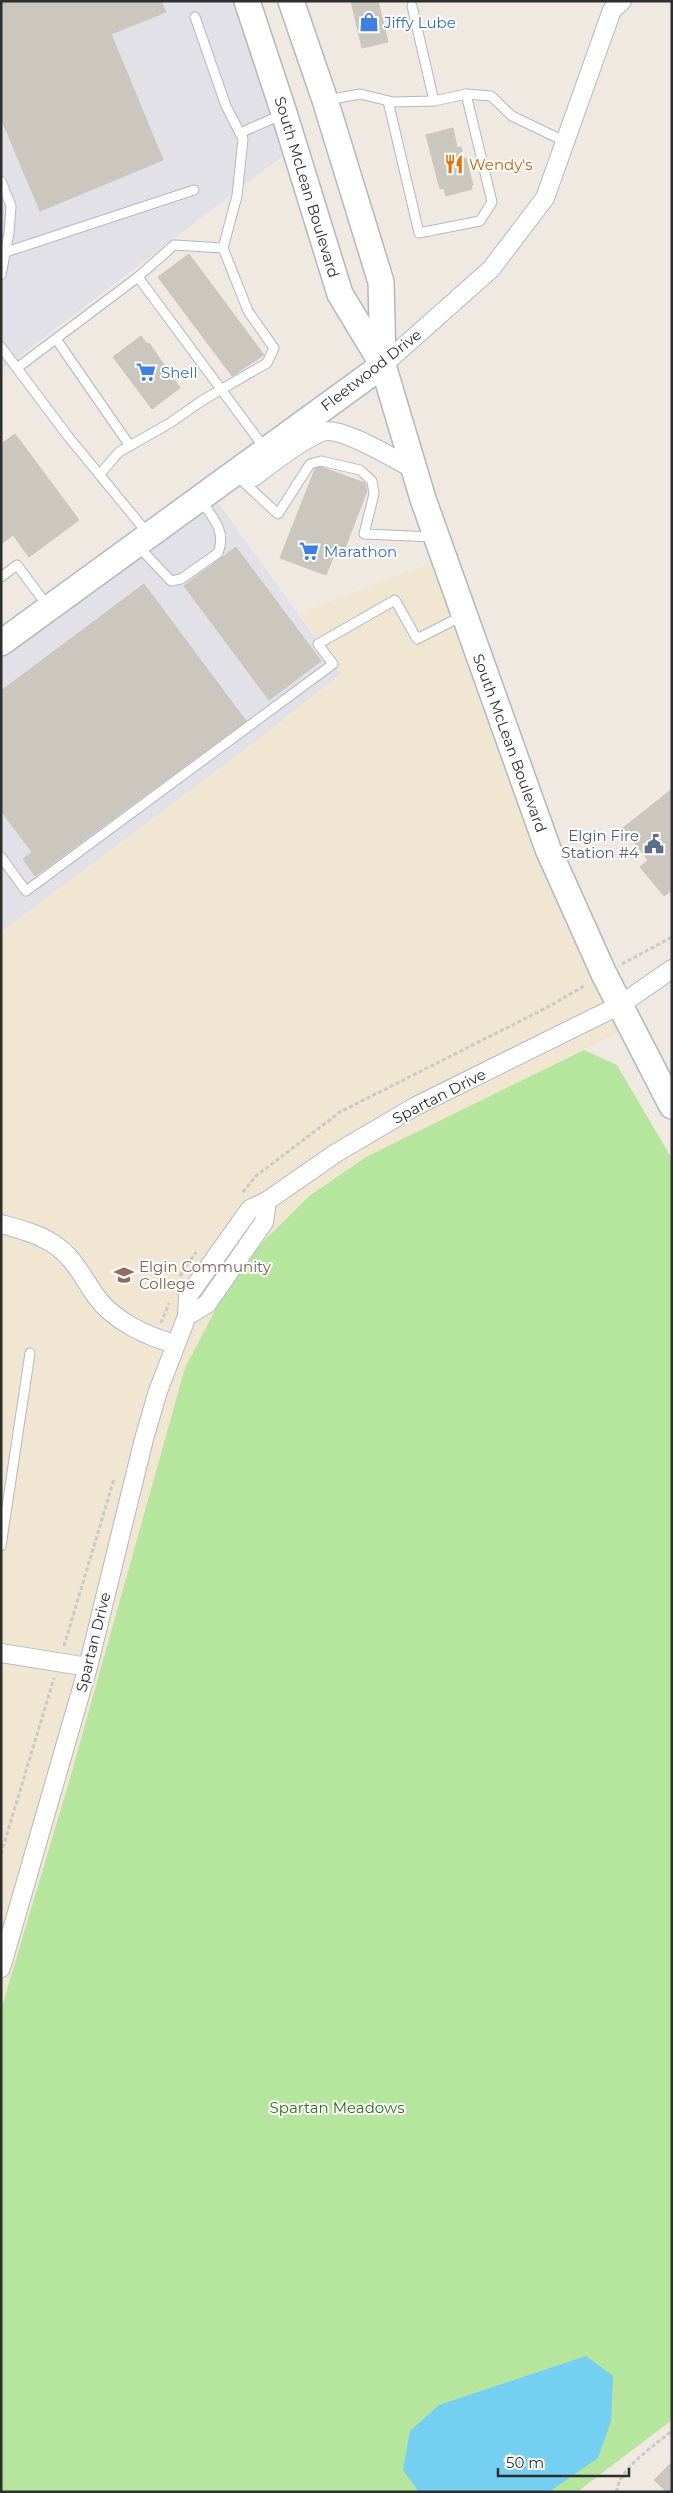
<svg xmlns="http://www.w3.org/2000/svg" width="673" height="2493" font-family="Montserrat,sans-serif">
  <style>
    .industrial { fill: #e3e1e8 }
    .education { fill: #f0e6d1 }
    .green { fill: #b6e59e }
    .water { fill: #75cff0 }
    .building { fill: #cbc7bf; stroke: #cbc5ba }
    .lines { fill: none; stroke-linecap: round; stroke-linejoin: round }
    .lane-casing { stroke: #b4b7c1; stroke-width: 11 }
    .street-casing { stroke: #b4b7c1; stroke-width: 20 }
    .secondary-casing { stroke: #b4b7c1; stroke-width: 28 }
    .path { stroke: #c9c9c9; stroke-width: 3; stroke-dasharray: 4 2.5; stroke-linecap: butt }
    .lane { stroke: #fff; stroke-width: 9 }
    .street { stroke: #fff; stroke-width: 18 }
    .secondary { stroke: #fff; stroke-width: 25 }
    .labels { text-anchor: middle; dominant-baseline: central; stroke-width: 4; stroke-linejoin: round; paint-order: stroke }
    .shop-label { font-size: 15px; fill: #366cbe; stroke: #fff; text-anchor: start }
    .food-label { font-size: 15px; fill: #c56008; stroke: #fff; text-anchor: start }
    .street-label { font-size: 15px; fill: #2e2e2e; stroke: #fff }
    .service-label { font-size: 15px; fill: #4e5e75; stroke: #fff; text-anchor: end }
    .education-label { font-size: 15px; fill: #785e54; stroke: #fff; text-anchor: start }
    .park-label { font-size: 15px; fill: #2c6e1b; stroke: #fff }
  </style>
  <rect width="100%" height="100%" fill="#efe9e1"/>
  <g class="industrial">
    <polygon points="1,1 237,1 288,152 1,370"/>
    <polygon points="214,497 341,674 246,749 1,932 1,654"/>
  </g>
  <polygon class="education" points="439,560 622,1030 393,1146 1,2050 1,932 246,749 341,674 299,613"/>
  <polygon class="green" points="584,1050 617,1065 672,1159 672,2420 577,2492 1,2492 1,2010 71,1775 185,1368 221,1299 253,1252 308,1197 366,1157"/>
  <polygon class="water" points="586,2356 613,2376 611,2421 598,2458 549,2492 419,2492 403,2470 410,2431 439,2405"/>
  <g class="building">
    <polygon points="1,1 161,1 166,12 111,34 163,160 40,211 1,118"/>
    <polygon points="351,1 378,1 388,42 362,48"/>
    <polygon points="453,128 457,148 461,147 464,159 466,158 473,185 471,186 472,189 446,196 444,188 440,189 426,135"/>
    <polygon points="189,254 264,355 232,376 158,277"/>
    <polygon points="141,336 147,344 149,343 180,388 152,409 113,357"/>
    <polygon points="15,434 79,520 29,557 13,535 1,544 1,444"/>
    <polygon points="321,467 365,483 367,491 345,548 338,545 326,575 280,558 315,469"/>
    <polygon points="236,547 321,661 269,700 184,586"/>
    <polygon points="144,584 246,721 35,876 23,859 32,852 1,811 1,691"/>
    <polygon points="672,789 672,890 664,896 640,867 648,860 623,828"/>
    <polygon points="672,2462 672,2492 667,2492 654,2480"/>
  </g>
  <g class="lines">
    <defs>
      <g id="lane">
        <polyline points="327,100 360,94 393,102 434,101 412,6"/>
        <polyline points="388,101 419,233 480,221 492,202 466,94"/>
        <polyline points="434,101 466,94 491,96 512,116 564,141"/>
        <polyline points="240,133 283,114"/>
        <polyline points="1,181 11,206 9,233 1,275"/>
        <polyline points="6,252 194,190"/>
        <polyline points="138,277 174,245 223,248"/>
        <polyline points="56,339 130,446"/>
        <polyline points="1,347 67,435 149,535"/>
        <polyline points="17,368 138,277 266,450"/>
        <polyline points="100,474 119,452 170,423 203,400 267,363 274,348 248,311 223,248 237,196 243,139 226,106 195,17"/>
        <polyline points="238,477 278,514 310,464 321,461 360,470 372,481 374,494 364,534 434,537"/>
        <path d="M138,546L171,581L181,579L218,553C227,531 212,517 200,499"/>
        <polyline points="1,577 17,565 49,608"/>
        <polyline points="1,857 26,891 333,664 318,644 395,600 417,639 464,615"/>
        <polyline points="1,1546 30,1353"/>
      </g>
      <g id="street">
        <polyline points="383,365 491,269 545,198 612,10 622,1"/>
        <path d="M234,473L254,477C272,463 301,440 322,432C341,425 395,460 414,469"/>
        <path d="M1,1224C19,1229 36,1233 52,1243C73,1256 82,1276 95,1295C113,1321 148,1337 176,1344"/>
        <polyline points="187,1316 207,1304 264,1222 267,1201"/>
        <polyline points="1,1653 88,1667"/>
        <polyline points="1,1968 88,1667 144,1439 158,1391 187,1316 188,1296 250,1209 267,1201 336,1153 416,1106 620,1005 672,969"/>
      </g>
      <g id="secondary">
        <polyline points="247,1 284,113 340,294 383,365 423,499 548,849 604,974 672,1106"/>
        <polyline points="291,1 325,100 381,282 383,362"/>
        <polyline points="1,643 383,365"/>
      </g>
    </defs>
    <use href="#lane" class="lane-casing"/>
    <use href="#street" class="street-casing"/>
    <use href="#secondary" class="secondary-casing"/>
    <g class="path">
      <polyline points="622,964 672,937"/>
      <polyline points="243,1192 256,1176 340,1112 546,1008 586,985"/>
      <polyline points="180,1276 196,1252"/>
      <polyline points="161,1323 169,1303"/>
      <polyline points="64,1646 114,1479"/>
      <polyline points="1,1854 54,1678"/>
      <path d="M617,2492C616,2471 656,2444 672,2431"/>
    </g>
    <use href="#lane" class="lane"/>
    <use href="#street" class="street"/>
    <use href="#secondary" class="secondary"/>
  </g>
  <defs>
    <symbol id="shop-bare" viewBox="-9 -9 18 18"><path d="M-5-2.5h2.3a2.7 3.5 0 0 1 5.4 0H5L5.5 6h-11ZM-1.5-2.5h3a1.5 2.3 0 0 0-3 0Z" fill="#3f7fe0" stroke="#fff" stroke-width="2.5" paint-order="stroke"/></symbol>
    <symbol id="restaurant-bare" viewBox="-9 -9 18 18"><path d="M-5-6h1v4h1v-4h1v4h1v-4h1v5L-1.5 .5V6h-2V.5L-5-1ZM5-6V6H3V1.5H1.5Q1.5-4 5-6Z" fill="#e8710a" stroke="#fff" stroke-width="2.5" paint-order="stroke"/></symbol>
    <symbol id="supermarket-bare" viewBox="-9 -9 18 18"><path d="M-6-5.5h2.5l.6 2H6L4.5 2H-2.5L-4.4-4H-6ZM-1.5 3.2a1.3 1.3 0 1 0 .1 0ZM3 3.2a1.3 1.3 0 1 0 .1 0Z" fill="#3f7fe0" stroke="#fff" stroke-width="2.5" paint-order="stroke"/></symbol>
    <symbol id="civic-bare" viewBox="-9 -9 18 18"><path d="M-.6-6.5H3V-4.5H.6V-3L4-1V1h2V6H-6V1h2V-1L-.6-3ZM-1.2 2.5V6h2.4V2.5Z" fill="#5c6f8a" stroke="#fff" stroke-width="2.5" paint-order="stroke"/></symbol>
    <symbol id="university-bare" viewBox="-9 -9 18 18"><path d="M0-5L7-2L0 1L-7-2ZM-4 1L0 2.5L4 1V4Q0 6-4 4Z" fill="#8d6e63" stroke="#fff" stroke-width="2.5" paint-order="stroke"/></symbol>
  </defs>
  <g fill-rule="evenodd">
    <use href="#shop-bare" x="355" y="8" width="28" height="28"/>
    <use href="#restaurant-bare" x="440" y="150" width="28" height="28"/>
    <use href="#supermarket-bare" x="132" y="358" width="28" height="28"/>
    <use href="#supermarket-bare" x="295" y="537" width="28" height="28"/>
    <use href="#civic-bare" x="640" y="830" width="28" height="28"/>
    <use href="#university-bare" x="110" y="1261" width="28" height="28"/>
  </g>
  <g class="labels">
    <g class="shop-label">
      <text x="384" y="22">Jiffy Lube</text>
      <text x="161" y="372">Shell</text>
      <text x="324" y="551">Marathon</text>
    </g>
    <g class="food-label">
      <text x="469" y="164">Wendy's</text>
    </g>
    <g class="street-label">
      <text transform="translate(307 187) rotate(73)">South McLean Boulevard</text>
      <text transform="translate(371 370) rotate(-38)">Fleetwood Drive</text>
      <text transform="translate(510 743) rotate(70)">South McLean Boulevard</text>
      <text transform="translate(439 1096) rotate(-27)">Spartan Drive</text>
      <text transform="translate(93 1642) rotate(-76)">Spartan Drive</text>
    </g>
    <g class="service-label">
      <text x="639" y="835">Elgin Fire<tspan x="639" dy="17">Station #4</tspan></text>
    </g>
    <g class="education-label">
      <text x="139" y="1266">Elgin Community<tspan x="139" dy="17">College</tspan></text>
    </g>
    <g class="park-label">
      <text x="337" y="2107">Spartan Meadows</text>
    </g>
  </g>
  <rect width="673" height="2493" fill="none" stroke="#2e2e2e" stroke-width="5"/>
  <path d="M498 2468v8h131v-8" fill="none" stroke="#2e2e2e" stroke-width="2.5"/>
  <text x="506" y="2468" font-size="15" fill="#2e2e2e" stroke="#ffffff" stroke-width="4" paint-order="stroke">50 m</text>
</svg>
